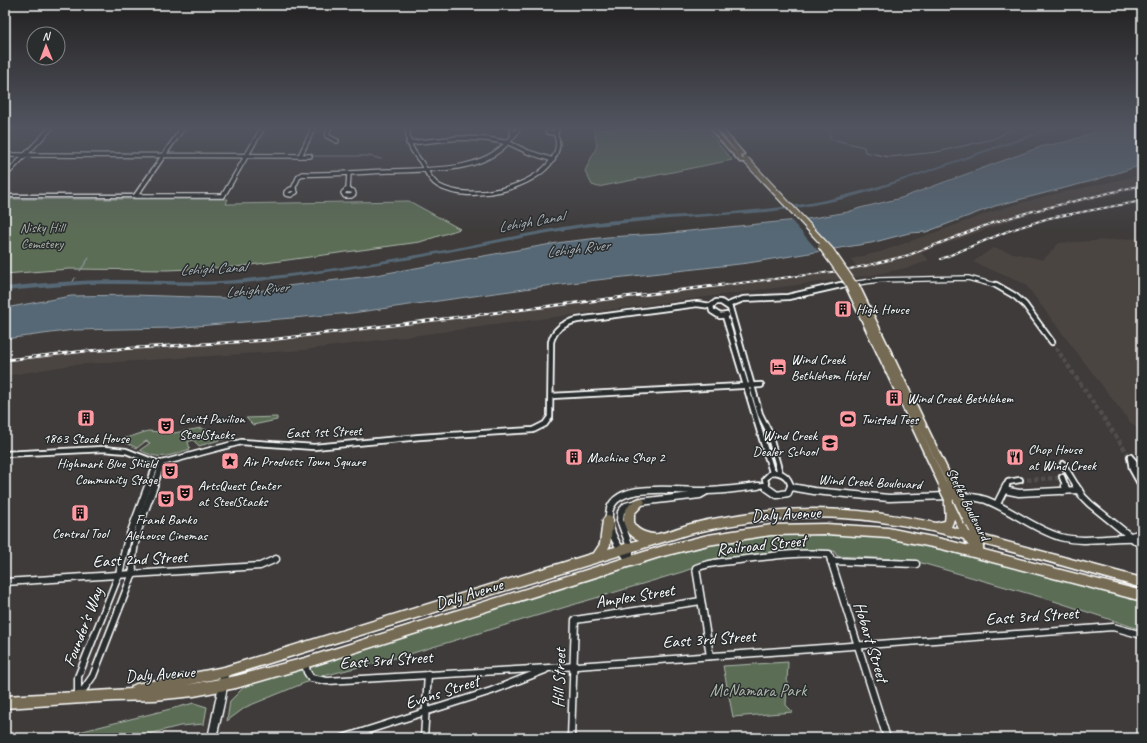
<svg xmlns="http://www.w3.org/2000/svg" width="1147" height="743" font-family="Caveat,sans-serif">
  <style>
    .built { fill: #4c4542 }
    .green { fill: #5b6d57; stroke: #adb6ab }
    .water { fill: #576774; stroke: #9aa4ac }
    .pier { fill: #3e3b3a }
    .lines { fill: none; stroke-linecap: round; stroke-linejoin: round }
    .stream { stroke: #9aa4ac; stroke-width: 1 }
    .canal { fill: #576774; fill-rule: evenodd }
    .minor-tunnel { stroke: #514f4e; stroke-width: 4.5; stroke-dasharray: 4.5 2.5; stroke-linecap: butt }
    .minor-far2-casing { stroke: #fff; stroke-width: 6 }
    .minor-far1-casing { stroke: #fff; stroke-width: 8 }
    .minor-casing { stroke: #fff; stroke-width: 9 }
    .tertiary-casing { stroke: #fff; stroke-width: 3 }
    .primary-casing { stroke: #fff; stroke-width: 3 }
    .trunk-casing { stroke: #fff; stroke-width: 3 }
    .minor-far2 { stroke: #2a2d2e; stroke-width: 3.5 }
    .minor-far1 { stroke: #2a2d2e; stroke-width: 4.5 }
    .minor { stroke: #2a2d2e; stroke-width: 6 }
    .tertiary { fill: #2a2d2e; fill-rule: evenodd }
    .primary { fill: #746b52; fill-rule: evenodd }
    .trunk { fill: #746b52; fill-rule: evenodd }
    .rail-far1-casing { stroke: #fff; stroke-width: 2 }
    .rail-casing { stroke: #fff; stroke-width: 3 }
    .rail-far1 { stroke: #2a2d2e; stroke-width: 1; stroke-dasharray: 3.5; stroke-linecap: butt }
    .rail { stroke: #2a2d2e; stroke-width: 1.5; stroke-dasharray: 4.5; stroke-linecap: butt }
    .primary-bridge-far2-casing { stroke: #fff; stroke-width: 8; stroke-linecap: butt }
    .primary-bridge-far1-casing { stroke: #fff; stroke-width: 10; stroke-linecap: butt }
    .primary-bridge-casing { stroke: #fff; stroke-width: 12; stroke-linecap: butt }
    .primary-bridge-far2 { stroke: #746b52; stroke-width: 5.5 }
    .primary-bridge-far1 { stroke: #746b52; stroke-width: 7 }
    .primary-bridge { stroke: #746b52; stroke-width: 9 }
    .labels { text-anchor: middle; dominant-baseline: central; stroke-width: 3; stroke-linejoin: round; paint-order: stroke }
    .park-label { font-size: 14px; fill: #adb6ab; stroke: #2a2d2e }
    .poi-label { font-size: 14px; fill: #fff; stroke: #2a2d2e; text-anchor: start }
    .street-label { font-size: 14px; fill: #fff; stroke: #2a2d2e }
    .water-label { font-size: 15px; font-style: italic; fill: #abb3ba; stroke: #2a2d2e }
    .near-street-label { font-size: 17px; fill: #fff; stroke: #2a2d2e }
    .near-park-label { font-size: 17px; fill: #adb6ab; stroke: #2a2d2e }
  </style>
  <rect width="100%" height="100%" fill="#3e3b3a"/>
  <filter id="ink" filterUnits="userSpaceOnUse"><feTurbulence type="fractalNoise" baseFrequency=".025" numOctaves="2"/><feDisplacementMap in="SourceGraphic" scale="8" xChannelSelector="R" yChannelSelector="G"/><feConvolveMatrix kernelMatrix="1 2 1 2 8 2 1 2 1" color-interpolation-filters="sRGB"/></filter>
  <g filter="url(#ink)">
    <g class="built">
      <polygon points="1142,175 1142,188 1023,216 921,253 929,260 911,267 872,275 304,350 71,365 5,376 5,362 42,356 258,342 300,338 858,269 851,259 883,251 1003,208 1046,196"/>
      <polygon points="1142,238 1142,433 1129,421 1025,284 973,262 993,248 1043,260 1059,243"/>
    </g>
    <g class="green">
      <polygon points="594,129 706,129 732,160 598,187 592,185 585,171 597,146"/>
      <polygon points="5,199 228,199 226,204 409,201 460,229 420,242 236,267 168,270 69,269 5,274"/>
      <polygon points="277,417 277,420 253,425 246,418"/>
      <path d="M201,428L227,438L199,446L193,440L188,442L190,449C169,456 160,461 140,450L150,443L146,441L137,448L120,440L148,431L174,433Z"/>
      <path d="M795,532L868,535L952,549L1142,601V630L1051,600L911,560L837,556L834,551C780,549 733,553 682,572L403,656L319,677L246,707L227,721L230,701L245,686L664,555L734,538Z"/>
      <polygon points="788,662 786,705 793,712 733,717 723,666"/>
      <polygon points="194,703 207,707 204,724 180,726 133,738 55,738"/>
    </g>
    <polygon class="water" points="1104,129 1142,129 1142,165 1092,181 995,206 926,232 909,233 871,243 748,263 553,285 352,313 173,328 74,330 5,339 5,308 71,296 134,295 224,298 279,287 370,276 563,242 608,237 660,234 807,219 848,212 860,208 901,198 1043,146 1065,142"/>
    <polygon class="pier" points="803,217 826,241 835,251 820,253 789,218"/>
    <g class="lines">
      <g class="stream">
        <polyline points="828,129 831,139 864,147 865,152 889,157 937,152 993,139 1013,129"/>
        <polyline points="1049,129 1051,129"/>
        <polyline points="310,156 369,156 381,159"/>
        <polyline points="80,271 89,258"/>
        <polyline points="72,283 75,278"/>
      </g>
      <path class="canal" d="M1050,129H1055L995,149L876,190L844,199L798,208L767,212L669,219L584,227L542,234L412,259L341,270L246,283L198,285L117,284H89L5,291V287C42,283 79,280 117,280C160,280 202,284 245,279C316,272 386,261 456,248C498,240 540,230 582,224C668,212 757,217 842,196C913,179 980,149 1050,129Z"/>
      <g class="minor-tunnel">
        <polyline points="1052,342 1130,457"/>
        <polyline points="1020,480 1059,478"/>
      </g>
      <defs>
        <g id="minor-far2">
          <polyline points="329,129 327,136 337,141"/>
          <path d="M408,129C406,142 413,152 421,162C426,170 430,181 439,186C470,203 534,189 553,159C558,150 560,142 555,133"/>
          <polyline points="512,129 513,136"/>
          <polyline points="549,129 548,132 552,133 557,131 556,129"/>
          <polyline points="408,143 460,138 487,139 509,143 528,152 553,160"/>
          <polyline points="5,155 310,156"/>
          <polyline points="300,156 313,129"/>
          <polyline points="5,176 50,129"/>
          <polygon points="291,189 295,190 296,192 291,195 286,194 286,192"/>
          <path d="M293,189L299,176L302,174C331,175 359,172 388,171C428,169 480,174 509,141C512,137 516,134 518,129"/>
          <polygon points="346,190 353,191 354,194 351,196 345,196 343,193"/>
          <polyline points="348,190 349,173"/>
          <polyline points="135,196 223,196 262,129"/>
          <polyline points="837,286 879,280 968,278 998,286"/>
        </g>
        <g id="minor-far1">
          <polyline points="996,285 1015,296 1025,305 1052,342"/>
          <polyline points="728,305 743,299 788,297 841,285"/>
          <polyline points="711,306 712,311 720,316 727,315"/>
          <polyline points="725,316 772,472"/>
          <polyline points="551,396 761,385"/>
          <path d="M5,454L104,449L126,451L157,463H162L241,442L314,447L420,437L533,430L545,424L550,417L551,342C554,329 564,323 577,320L697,304L711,306L716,302H721L730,308L760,414L768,430L780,473"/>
          <polyline points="1130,457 1132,469 1142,487"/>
          <polyline points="1130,457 1142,470"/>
          <polyline points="1063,464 1077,487"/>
          <polyline points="1134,467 1142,477"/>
          <polyline points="1062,477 1066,487"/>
          <polyline points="148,487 157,463"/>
          <polyline points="154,487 162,463"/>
          <polyline points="748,487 765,485"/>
          <path d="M767,487L765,479L772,472C782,472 789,477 791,487"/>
          <polyline points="1006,487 1008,482 1020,480"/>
        </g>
        <g id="minor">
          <polyline points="766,486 767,488 777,495 788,493 791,486"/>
          <polyline points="1076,486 1083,497 1090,504 1142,546"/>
          <polyline points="791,487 814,491 889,498 949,496"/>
          <polyline points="1004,490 1019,493 1079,490"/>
          <polyline points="1063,491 1066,489 1065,486"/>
          <path d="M956,496C966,496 976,497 986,500C1012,510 1033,529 1060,537C1086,544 1115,536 1142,538"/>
          <polyline points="997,504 1006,486"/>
          <polyline points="1131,536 1142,533"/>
          <path d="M630,561C619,548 608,533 609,515C610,479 682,492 706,491C723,491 741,488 758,486"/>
          <polyline points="630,561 630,547 620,520 621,512 626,506 640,502 700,495 707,491"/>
          <polyline points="831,561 916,564"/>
          <polyline points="5,582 260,566 276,559"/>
          <path d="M710,656L696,568C709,562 724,562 739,560C769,556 799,552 829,554L887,738"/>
          <polyline points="305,663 307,672 311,678 327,681 549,668 1113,627 1142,635"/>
          <path d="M79,696L93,676L133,573C131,540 143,517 154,486"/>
          <polyline points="78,697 78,677 119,574 127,542 148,486"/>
          <polyline points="343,738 491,691 545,670"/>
          <polyline points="424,738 428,674"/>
          <polyline points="571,738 575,620 701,601"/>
        </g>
        <g id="tertiary">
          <polygon points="180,129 184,129 137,197 5,197 5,195 134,195"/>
          <path d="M224,668L227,669C231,679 219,725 216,738H208L219,685L220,672L221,669Z"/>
        </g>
        <g id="primary">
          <polygon points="710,129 714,129 738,154 718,129 722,129 744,154 739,155 745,161 744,162 740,162"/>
          <path d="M951,499L954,500L969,532L974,539L965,522L966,519L969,518C979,522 986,546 982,556L979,557L976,556L963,538L947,503L948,500Z"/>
        </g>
        <path id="trunk" d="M949,494L952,495C957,505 956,517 951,527L1142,578V588C1096,575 1051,562 1005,550C952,535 897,521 842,518C790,515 739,522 689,534L224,677L187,685L236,676L305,658L663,546L708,535L771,525L826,524L888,528L942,539L1142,591V601L942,549L888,538L826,534L771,535L708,545L663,556L305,668L236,688L194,696L155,700L115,701L5,708V696L131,689L132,686L136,684L224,667L594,553L600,544L603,520L605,517L608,516L611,517L613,520L610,545L608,549L639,540C618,531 619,506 640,498L643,499L645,502L634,514V524C638,531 650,535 658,534C668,532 677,528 687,525C701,521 717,518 731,516C802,504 866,508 936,523L945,521C947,512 943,503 946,495Z"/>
      </defs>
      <use href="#minor-far2" class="minor-far2-casing"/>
      <use href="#minor-far1" class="minor-far1-casing"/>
      <use href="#minor" class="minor-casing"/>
      <use href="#tertiary" class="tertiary-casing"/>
      <use href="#primary" class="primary-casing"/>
      <use href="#trunk" class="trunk-casing"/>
      <use href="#minor-far2" class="minor-far2"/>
      <use href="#minor-far1" class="minor-far1"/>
      <use href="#minor" class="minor"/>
      <use href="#tertiary" class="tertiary"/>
      <use href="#primary" class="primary"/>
      <use href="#trunk" class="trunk"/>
      <defs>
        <g id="rail-far1">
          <polyline points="941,259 1008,231 1049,218 1142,201"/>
          <polyline points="715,286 839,271 865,266 909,255 992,223 1029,212 1142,185"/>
        </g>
        <polyline id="rail" points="5,360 86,351 269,340 723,285"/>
      </defs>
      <use href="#rail-far1" class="rail-far1-casing"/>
      <use href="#rail" class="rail-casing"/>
      <use href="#rail-far1" class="rail-far1"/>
      <use href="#rail" class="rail"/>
      <defs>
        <g id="primary-bridge-far2">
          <polyline points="746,160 831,251 855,286"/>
          <polyline points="821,246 850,286"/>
        </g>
        <g id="primary-bridge-far1">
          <polyline points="849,285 944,487"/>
          <polyline points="855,285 952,487"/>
        </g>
        <g id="primary-bridge">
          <polyline points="943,486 949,498"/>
          <polyline points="952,486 969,522"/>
        </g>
      </defs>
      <use href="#primary-bridge-far2" class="primary-bridge-far2-casing"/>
      <use href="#primary-bridge-far1" class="primary-bridge-far1-casing"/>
      <use href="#primary-bridge" class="primary-bridge-casing"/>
      <use href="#primary-bridge-far2" class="primary-bridge-far2"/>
      <use href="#primary-bridge-far1" class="primary-bridge-far1"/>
      <use href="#primary-bridge" class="primary-bridge"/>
    </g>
  </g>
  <linearGradient id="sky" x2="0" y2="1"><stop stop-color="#222020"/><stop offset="0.55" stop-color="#525560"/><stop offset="1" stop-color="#525560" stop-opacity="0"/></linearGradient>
  <rect width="1147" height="233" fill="url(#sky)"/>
  <defs>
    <symbol id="building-square" viewBox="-11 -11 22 22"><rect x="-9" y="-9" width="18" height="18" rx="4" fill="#ff9aa2" stroke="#2a2d2e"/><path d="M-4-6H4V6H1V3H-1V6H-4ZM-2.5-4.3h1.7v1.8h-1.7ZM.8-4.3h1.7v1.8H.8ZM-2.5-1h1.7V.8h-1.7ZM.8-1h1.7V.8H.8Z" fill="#111"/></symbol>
    <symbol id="hotel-square" viewBox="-11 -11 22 22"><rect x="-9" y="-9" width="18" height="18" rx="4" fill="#ff9aa2" stroke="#2a2d2e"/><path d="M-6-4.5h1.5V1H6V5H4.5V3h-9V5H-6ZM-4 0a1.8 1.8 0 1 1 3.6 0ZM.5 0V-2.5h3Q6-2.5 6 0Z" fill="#111"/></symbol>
    <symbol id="stadium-square" viewBox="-11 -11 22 22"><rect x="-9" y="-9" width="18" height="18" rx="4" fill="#ff9aa2" stroke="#2a2d2e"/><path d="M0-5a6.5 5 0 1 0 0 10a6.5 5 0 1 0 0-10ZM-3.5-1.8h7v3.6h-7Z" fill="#111"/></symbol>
    <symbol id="theatre-square" viewBox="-11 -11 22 22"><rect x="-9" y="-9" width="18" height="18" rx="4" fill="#ff9aa2" stroke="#2a2d2e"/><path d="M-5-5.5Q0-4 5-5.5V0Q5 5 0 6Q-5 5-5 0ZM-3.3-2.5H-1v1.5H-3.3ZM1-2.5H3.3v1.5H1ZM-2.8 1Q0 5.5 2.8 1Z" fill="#111"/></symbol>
    <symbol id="school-square" viewBox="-11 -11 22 22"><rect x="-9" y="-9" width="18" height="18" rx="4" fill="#ff9aa2" stroke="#2a2d2e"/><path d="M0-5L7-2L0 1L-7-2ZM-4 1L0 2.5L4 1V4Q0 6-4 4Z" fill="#111"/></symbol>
    <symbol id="restaurant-square" viewBox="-11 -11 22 22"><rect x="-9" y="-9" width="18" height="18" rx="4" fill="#ff9aa2" stroke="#2a2d2e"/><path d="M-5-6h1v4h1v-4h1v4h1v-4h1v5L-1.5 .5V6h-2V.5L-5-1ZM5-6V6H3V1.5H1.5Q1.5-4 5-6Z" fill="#111"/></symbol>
    <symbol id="sight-square" viewBox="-11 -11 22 22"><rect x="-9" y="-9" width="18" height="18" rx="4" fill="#ff9aa2" stroke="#2a2d2e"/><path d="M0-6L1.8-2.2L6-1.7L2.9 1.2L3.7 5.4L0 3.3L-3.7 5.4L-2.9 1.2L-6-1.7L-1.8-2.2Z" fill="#111"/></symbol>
  </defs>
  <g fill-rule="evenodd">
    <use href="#building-square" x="833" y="299" width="20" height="20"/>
    <use href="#hotel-square" x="768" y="357" width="20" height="20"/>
    <use href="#building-square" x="884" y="388" width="20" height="20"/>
    <use href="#building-square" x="76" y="408" width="20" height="20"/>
    <use href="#stadium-square" x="838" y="409" width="20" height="20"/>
    <use href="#theatre-square" x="156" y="416" width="20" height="20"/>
    <use href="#school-square" x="820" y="433" width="20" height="20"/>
    <use href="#building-square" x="564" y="447" width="20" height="20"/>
    <use href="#restaurant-square" x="1005" y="447" width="20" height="20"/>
    <use href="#sight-square" x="220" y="451" width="20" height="20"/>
    <use href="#theatre-square" x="160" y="461" width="20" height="20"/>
    <use href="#theatre-square" x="175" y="483" width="20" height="20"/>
    <use href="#theatre-square" x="156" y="489" width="20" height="20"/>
    <use href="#building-square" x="70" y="503" width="20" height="20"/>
  </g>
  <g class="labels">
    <g class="park-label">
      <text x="42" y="227">Nisky Hill<tspan x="42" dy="16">Cemetery</tspan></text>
    </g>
    <g class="poi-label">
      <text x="856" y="309">High House</text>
      <text x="791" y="359">Wind Creek<tspan x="791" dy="16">Bethlehem Hotel</tspan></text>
      <text x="907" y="398">Wind Creek Bethlehem</text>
      <text x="179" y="418">Levitt Pavilion<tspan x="179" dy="16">SteelStacks</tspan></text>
      <text x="861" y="419">Twisted Tees</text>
      <text x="817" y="435" text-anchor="end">Wind Creek<tspan x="817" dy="16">Dealer School</tspan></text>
      <text x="86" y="438" text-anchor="middle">1863 Stock House</text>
      <text x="1028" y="449">Chop House<tspan x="1028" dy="16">at Wind Creek</tspan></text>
      <text x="587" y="457">Machine Shop 2</text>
      <text x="243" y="461">Air Products Town Square</text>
      <text x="157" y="463" text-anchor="end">Highmark Blue Shield<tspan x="157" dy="16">Community Stage</tspan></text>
      <text x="198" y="485">ArtsQuest Center<tspan x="198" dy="16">at SteelStacks</tspan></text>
      <text x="166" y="519" text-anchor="middle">Frank Banko<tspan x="166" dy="16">Alehouse Cinemas</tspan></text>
      <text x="80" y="533" text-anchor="middle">Central Tool</text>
    </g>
    <g class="street-label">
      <text transform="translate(324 432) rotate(-2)">East 1st Street</text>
      <text transform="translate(870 482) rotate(3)">Wind Creek Boulevard</text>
      <text transform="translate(968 504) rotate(63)">Stefko Boulevard</text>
    </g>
    <g class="water-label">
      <text transform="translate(531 222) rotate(-10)">Lehigh Canal</text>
      <text transform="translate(578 249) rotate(-7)">Lehigh River</text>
      <text transform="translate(213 269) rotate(-3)">Lehigh Canal</text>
      <text transform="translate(257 290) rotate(-5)">Lehigh River</text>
    </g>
    <g class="near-street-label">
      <text transform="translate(786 514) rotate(-3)">Daly Avenue</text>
      <text transform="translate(761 545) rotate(-6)">Railroad Street</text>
      <text transform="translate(140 559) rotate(-3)">East 2nd Street</text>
      <text transform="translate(469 594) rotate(-17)">Daly Avenue</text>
      <text transform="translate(635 596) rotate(-9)">Amplex Street</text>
      <text transform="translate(1032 616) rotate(-4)">East 3rd Street</text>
      <text transform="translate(83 627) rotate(-69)">Founder's Way</text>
      <text transform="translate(709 639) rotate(-4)">East 3rd Street</text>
      <text transform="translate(871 642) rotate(73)">Hobart Street</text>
      <text transform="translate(386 660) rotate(-4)">East 3rd Street</text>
      <text transform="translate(160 674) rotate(-4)">Daly Avenue</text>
      <text transform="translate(559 678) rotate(-88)">Hill Street</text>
      <text transform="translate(442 692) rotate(-18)">Evans Street</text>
    </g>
    <g class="near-park-label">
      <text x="758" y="690">McNamara Park</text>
    </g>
  </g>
  <rect width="1147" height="743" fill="none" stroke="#2a2d2e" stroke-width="20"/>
  <rect x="10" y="10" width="1127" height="723" fill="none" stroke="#fff" stroke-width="1.5" filter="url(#ink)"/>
  <g transform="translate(46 46) rotate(359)"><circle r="19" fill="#2a2d2e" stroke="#7f8182"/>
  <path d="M0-3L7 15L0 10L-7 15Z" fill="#ff9aa2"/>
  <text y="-6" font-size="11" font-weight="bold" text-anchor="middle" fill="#ffffff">N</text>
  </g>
</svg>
